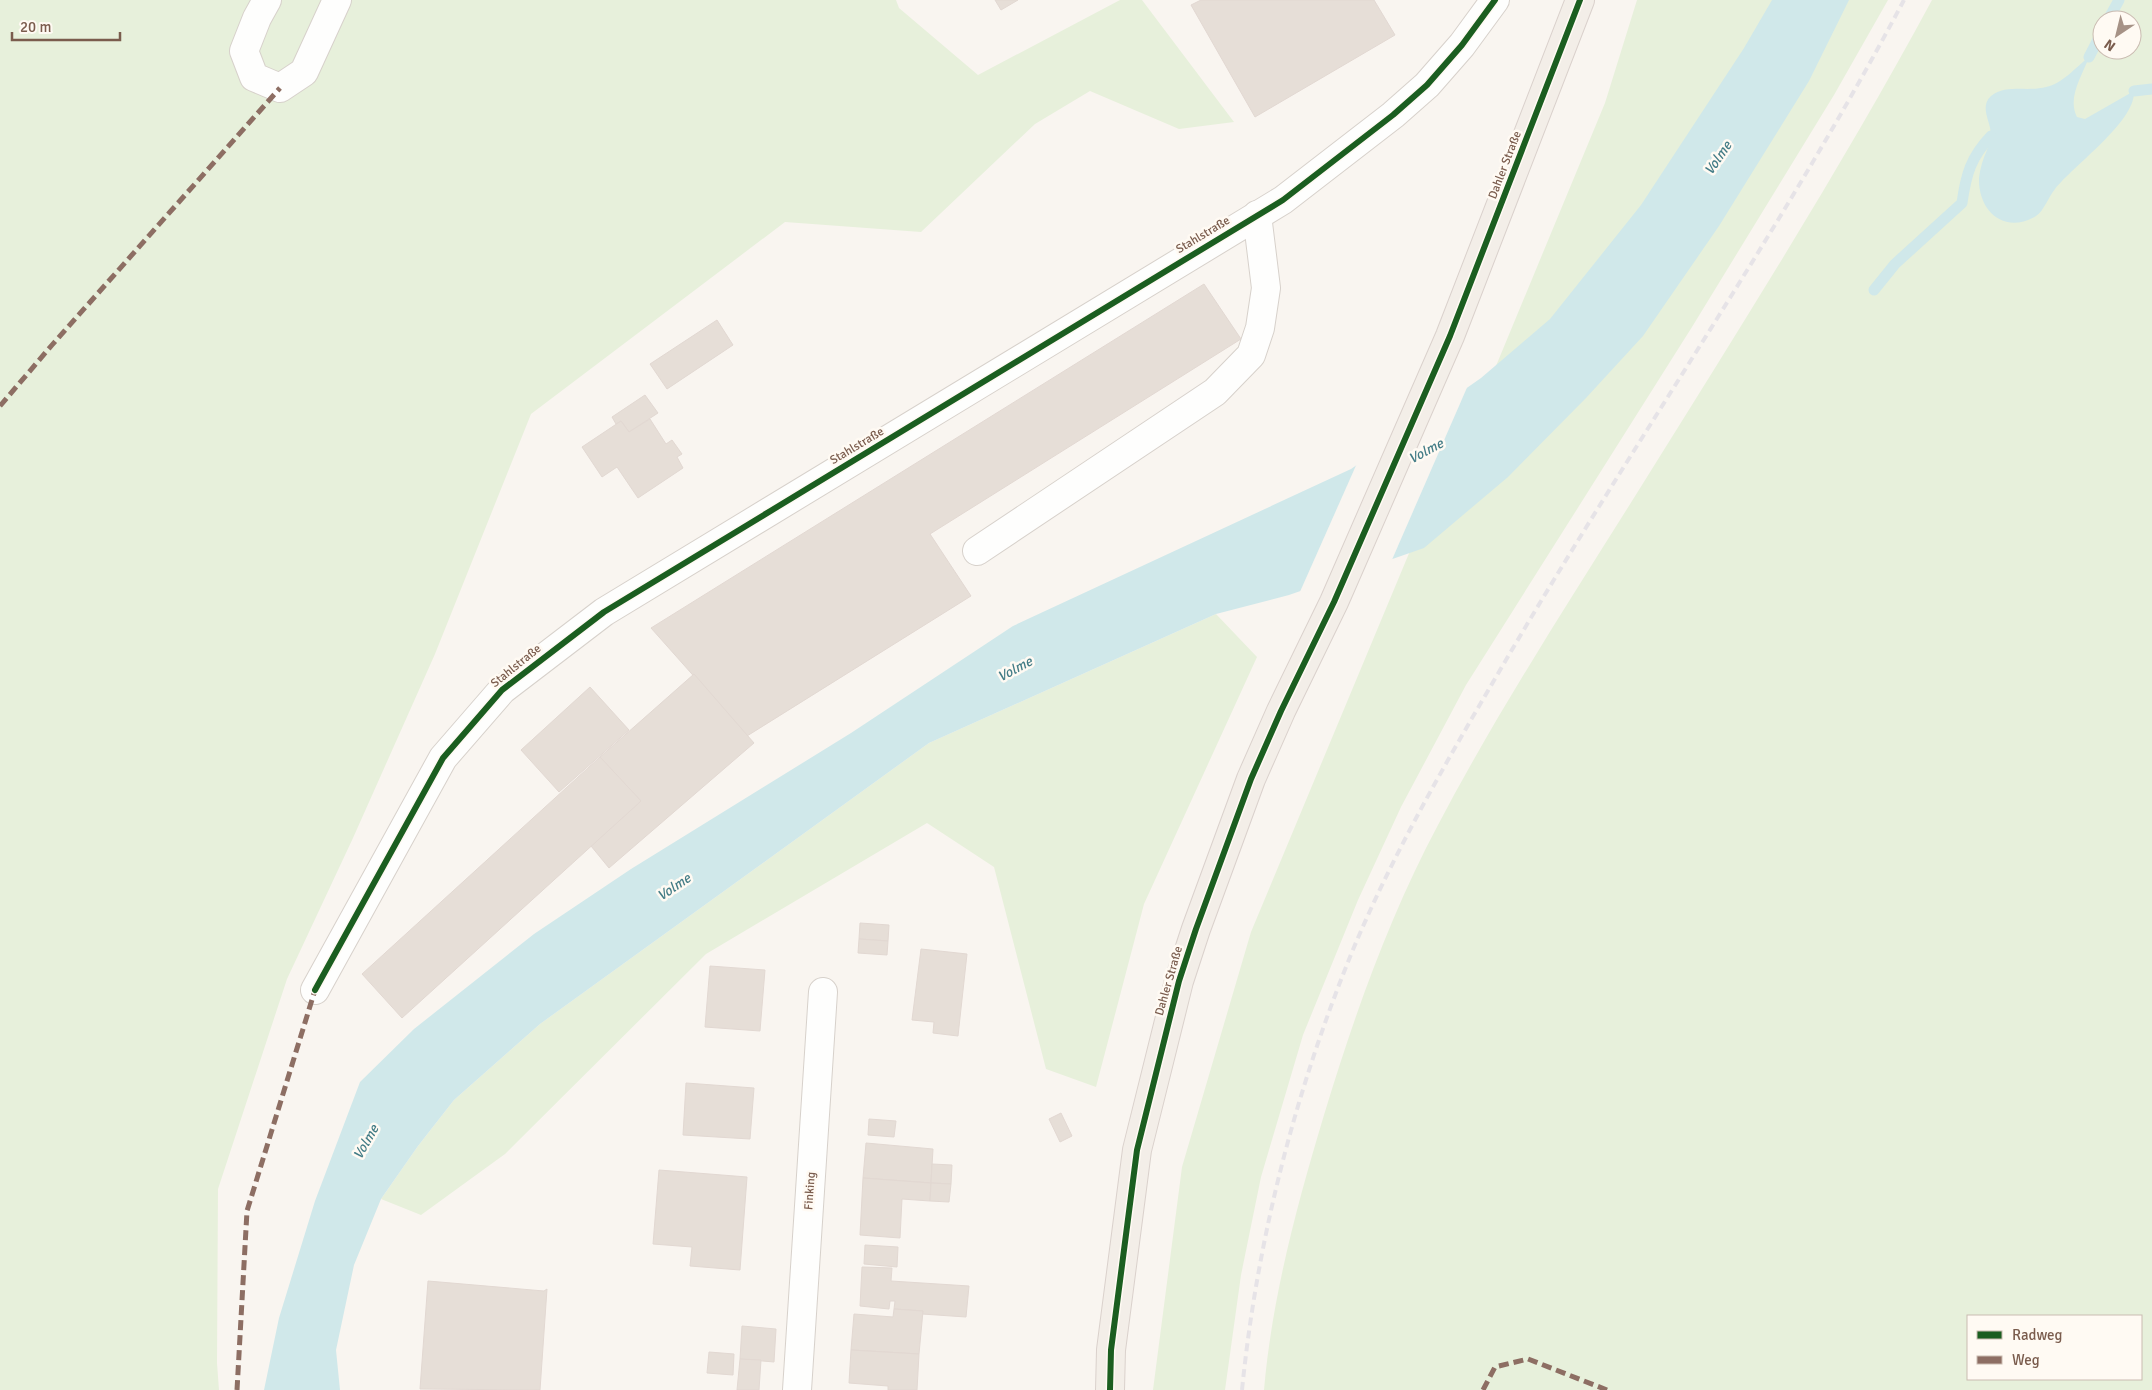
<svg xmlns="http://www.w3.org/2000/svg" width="2152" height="1390" font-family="Signika,sans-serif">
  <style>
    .green { fill: #e7f0db; fill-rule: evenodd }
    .water { fill: #d0e8ea }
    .pier { fill: #f9f5f0 }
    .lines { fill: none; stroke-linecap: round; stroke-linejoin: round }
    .stream { stroke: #d0e8ea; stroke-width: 11 }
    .building { fill: #e6ded7; stroke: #e2d8d2 }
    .minor-casing { stroke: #d7d1cb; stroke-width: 30 }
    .major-casing { stroke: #dad1cc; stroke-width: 30 }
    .minor { stroke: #fefefd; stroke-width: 28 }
    .major { stroke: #f3eee8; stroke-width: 28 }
    .rail { stroke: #e6e3e7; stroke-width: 4; stroke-dasharray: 8 5; stroke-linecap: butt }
    .quiet { stroke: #8d6e63; stroke-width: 5; stroke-dasharray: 10 5; stroke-linecap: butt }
    .cycleway-casing { stroke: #fffaf3; stroke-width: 9 }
    .cycleway { stroke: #1b5e20; stroke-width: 6 }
    .labels { text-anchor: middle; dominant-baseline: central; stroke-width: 5; stroke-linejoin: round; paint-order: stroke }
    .street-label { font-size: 12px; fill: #7a5c4d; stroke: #fffaf3 }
    .water-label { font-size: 14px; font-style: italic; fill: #437c86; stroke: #fffaf3 }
  </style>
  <rect width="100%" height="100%" fill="#f9f5f0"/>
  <g class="green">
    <polygon points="0,0 896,0 899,8 978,75 1120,0 1142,0 1234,122 1179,129 1090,91 1035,124 921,232 785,222 531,414 435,654 353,838 287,979 218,1189 217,1363 219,1390 0,1390"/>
    <polygon points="1637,0 1888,0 1834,95 1692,327 1466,685 1401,807 1358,900 1303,1035 1261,1177 1241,1275 1225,1390 1153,1390 1182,1167 1251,932 1425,515 1491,378 1605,103"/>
    <path d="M1932,0H2152V1390H1264C1272,1297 1297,1205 1324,1115C1354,1016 1389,917 1438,825C1501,705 1576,591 1647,477C1745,320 1844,163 1932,0ZM2102,20H2132V50H2102ZM1968,1316H2141V1379H1968Z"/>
    <polygon points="1216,614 1257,657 1144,904 1096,1087 1046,1069 994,867 927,823 706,954 505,1154 421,1215 381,1199 418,1146 454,1100 540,1024 929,743"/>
  </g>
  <g class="water">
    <polygon points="1772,0 1849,0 1809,81 1719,226 1643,336 1586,398 1508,477 1424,548 1289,595 1216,614 929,743 540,1024 454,1100 418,1146 381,1199 354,1265 336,1350 340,1390 264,1390 279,1318 315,1201 360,1082 414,1029 534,934 631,869 851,733 1013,626 1351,469 1481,378 1550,319 1641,205 1744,48"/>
    <path d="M2089,57C2082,76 2067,98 2077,117L2085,119L2134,91C2136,121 2074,165 2055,189C2049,196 2044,211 2036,216C2004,235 1978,211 1979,178C1980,168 1983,159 1987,150C1989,145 1991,139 1991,135C1991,122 1979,107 1991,96C2006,84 2028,92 2046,87C2062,84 2076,67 2089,57Z"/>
  </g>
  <polygon class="pier" points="1469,383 1391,562 1299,594 1358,461"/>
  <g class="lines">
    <g class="stream">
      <polyline points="2108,20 2119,0"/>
      <polyline points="2089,57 2102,32"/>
      <polyline points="2134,91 2152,89"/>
      <path d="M1874,290L1895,264L1962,203C1966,174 1971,157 1991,136"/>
    </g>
  </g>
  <g class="building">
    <polygon points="995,0 1018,0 1001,10"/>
    <polygon points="1201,0 1374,0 1395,35 1255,117 1191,5"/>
    <polygon points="1204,284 1241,339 930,534 971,596 747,736 651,628"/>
    <polygon points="717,320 733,345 667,389 650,364"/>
    <polygon points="645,395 658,413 629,432 621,421 616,424 612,417"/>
    <polygon points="650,419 666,444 672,440 682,454 677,457 683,468 638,498 617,467 602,477 582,447 621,421 629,432"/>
    <polygon points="694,674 754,743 609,868 591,846 641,801 600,757"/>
    <polygon points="590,687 629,730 559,792 521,750"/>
    <polygon points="600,757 641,801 402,1018 362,974"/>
    <polygon points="860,923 889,925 888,941 859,939"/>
    <polygon points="859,939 888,941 887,955 858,953"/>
    <polygon points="921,949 967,954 958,1036 933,1033 934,1022 912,1020"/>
    <polygon points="710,966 765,970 760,1031 705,1027"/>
    <polygon points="686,1083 754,1088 750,1139 683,1135"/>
    <polygon points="1061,1113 1072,1136 1060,1142 1049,1119"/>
    <polygon points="869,1119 896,1121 894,1137 868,1135"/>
    <polygon points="866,1143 933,1149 931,1183 863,1178"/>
    <polygon points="932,1164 952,1165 951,1184 931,1183"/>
    <polygon points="659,1170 747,1177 740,1270 690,1266 692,1247 653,1244"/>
    <polygon points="863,1178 931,1183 930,1201 902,1199 900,1238 860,1235"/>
    <polygon points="931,1183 951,1184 949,1202 930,1201"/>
    <polygon points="865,1245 898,1247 897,1267 864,1264"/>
    <polygon points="862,1267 892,1268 891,1281 969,1286 966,1317 922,1314 923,1311 894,1309 895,1301 890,1301 889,1309 860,1306"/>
    <polygon points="428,1281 544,1291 547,1289 540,1390 420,1389"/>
    <polygon points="894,1309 923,1311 919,1354 851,1350 854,1314 893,1317"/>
    <polygon points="742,1326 776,1329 774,1362 740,1359"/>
    <polygon points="851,1350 919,1354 917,1390 888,1390 888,1386 849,1383"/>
    <polygon points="709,1352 734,1354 733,1375 707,1373"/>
    <polygon points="740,1359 761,1360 759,1390 737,1390"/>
  </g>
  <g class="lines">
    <defs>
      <g id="minor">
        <polyline points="267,0 257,18 244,51 254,77 280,88 304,72 337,0"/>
        <polyline points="977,551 1215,392 1251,355 1260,328 1266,288 1257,215"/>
        <polyline points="315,990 443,758 502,690 604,612 1283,200 1393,115 1427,85 1462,45 1495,0"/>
        <polyline points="797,1390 823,992"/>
      </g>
      <polyline id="major" points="1110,1390 1111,1350 1137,1150 1179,981 1196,929 1251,779 1281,711 1334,602 1450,336 1580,0"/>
    </defs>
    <use href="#minor" class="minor-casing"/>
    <use href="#major" class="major-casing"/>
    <use href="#minor" class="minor"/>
    <use href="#major" class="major"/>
    <path class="rail" d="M1242,1390C1257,1240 1295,1092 1352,952C1396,846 1455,747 1513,648C1641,431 1786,223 1904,0"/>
    <g class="quiet">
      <polyline points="0,406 52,345 280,88"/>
      <polyline points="237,1390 247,1211 315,990"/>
      <polyline points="1483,1390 1495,1367 1528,1359 1607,1390"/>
    </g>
    <defs>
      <g id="cycleway">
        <polyline points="315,990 443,758 502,690 604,612 1283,200 1393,115 1427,85 1462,45 1495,0"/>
        <polyline points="1110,1390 1111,1350 1137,1150 1179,981 1196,929 1251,779 1281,711 1334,602 1450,336 1580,0"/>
      </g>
    </defs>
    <use href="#cycleway" class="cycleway-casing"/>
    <use href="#cycleway" class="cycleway"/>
  </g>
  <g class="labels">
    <g class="street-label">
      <text transform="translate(1505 165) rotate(-69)">Dahler Straße</text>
      <text transform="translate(1203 235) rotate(-31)">Stahlstraße</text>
      <text transform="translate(857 446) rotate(-31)">Stahlstraße</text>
      <text transform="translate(516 666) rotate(-39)">Stahlstraße</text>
      <text transform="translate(1169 981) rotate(-74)">Dahler Straße</text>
      <text transform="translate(810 1191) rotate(-86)">Finking</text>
    </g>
    <g class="water-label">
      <text transform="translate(1718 158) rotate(-56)">Volme</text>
      <text transform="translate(1426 451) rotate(-28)">Volme</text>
      <text transform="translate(1015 669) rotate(-28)">Volme</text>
      <text transform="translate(674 887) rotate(-34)">Volme</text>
      <text transform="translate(366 1142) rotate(-60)">Volme</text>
    </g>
  </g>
  <rect x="1967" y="1315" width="175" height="65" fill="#fffaf3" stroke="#cabbb1"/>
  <rect x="1977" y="1331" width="25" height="8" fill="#1b5e20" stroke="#cabbb1"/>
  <text x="2012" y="1340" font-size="15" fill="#7a5c4d">Radweg</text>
  <rect x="1977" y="1356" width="25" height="8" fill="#8d6e63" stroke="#cabbb1"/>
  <text x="2012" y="1365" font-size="15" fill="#7a5c4d">Weg</text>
  <g transform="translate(2117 35) rotate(215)"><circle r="24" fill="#fffaf3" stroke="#cabbb1"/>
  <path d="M0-4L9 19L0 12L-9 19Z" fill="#a69286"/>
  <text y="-8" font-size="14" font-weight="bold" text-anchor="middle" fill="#7a5c4d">N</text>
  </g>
  <path d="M12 32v8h108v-8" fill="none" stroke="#7a5c4d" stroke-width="2.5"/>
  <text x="20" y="32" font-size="15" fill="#7a5c4d" stroke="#fffaf3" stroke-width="4" paint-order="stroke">20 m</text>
</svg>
